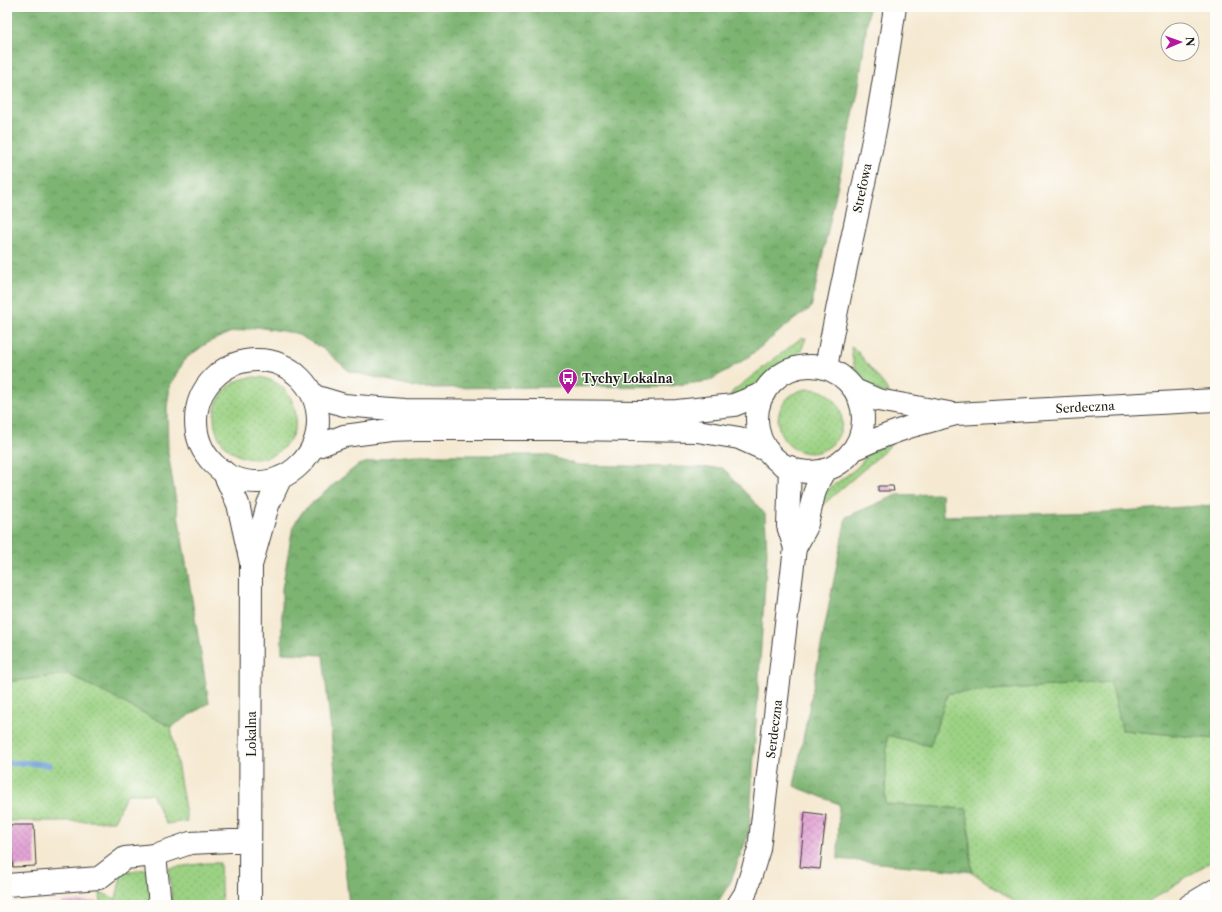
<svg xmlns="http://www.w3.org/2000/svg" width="1222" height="912" font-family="'Libre Caslon Text',serif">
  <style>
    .grass { fill: url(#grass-dots); stroke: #5c7750 }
    .forest { fill: url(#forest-crowns); stroke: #4c6847 }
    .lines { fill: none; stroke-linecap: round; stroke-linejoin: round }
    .stream { stroke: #6d9fd8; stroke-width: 6 }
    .building { fill: url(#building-cross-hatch) }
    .minor-casing { stroke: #3d3b37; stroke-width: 24 }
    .minor { stroke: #fff; stroke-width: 22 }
    .labels { text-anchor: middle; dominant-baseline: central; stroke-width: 3; stroke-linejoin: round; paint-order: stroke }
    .street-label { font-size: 12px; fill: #1c1c1c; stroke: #fdfcf7 }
    .poi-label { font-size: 12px; font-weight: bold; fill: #1c1c1c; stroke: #fdfcf7; text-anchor: start }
  </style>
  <defs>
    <pattern id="grass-dots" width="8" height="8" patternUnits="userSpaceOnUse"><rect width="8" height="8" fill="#9cd284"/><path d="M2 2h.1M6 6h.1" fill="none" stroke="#86b471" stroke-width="1.8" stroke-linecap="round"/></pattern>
    <pattern id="forest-crowns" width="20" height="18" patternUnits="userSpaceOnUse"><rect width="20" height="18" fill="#7db472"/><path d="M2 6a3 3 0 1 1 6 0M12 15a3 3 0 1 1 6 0" fill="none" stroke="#66925d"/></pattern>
    <pattern id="building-cross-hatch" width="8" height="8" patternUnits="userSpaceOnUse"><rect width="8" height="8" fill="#e3a5d6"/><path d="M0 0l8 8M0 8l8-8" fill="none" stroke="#c28db7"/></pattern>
  </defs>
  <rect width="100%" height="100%" fill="#fdfcf7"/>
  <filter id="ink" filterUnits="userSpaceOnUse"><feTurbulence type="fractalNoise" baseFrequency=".025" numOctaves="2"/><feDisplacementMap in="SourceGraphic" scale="8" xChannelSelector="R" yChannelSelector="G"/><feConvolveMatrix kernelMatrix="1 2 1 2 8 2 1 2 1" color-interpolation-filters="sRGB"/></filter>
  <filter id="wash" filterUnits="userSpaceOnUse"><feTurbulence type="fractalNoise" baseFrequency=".012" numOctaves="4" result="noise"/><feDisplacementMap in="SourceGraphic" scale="16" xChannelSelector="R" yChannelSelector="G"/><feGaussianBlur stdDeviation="0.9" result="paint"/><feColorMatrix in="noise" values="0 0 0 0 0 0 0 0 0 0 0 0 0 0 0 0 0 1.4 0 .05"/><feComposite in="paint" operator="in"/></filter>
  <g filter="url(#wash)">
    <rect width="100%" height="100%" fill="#f5e9d2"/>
    <g class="grass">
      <polygon points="801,338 806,338 801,351 790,359 763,377 752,389 729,397 733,391"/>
      <path d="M851,347L856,350L885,386L890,395C883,392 875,390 869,386C856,378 852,361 851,347Z"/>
      <circle cx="255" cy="418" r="41"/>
      <circle cx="810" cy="421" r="32"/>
      <polygon points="892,442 887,449 818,509 823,496 831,487 857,468 871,451"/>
      <polygon points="68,674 171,727 187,821 166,824 152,794 127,794 114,821 7,821 7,682"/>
      <polygon points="1112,682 1122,730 1215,739 1215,859 1143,905 1019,905 972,872 967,809 885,804 887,735 930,746 948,693"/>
      <polygon points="207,863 220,863 222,905 172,905 169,868"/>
      <polygon points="149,869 153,905 101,905 100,892 116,899 122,872"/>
    </g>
    <g class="forest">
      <polygon points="7,7 869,7 858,92 811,308 792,321 747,358 709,381 670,386 420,388 349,371 325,350 295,333 257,327 229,333 207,343 185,359 170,386 167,407 168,453 209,703 171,727 68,674 7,682"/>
      <polygon points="416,455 546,455 578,465 723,468 765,514 767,553 749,832 731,881 716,905 349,905 323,655 282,653 282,589 293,526 303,511 332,486 358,465 383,458"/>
      <polygon points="942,494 943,516 1105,512 1215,505 1215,739 1122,730 1111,682 948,693 930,746 887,735 885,804 967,809 972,872 838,859 839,804 794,786 846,517 897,495"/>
    </g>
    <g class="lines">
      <polyline class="stream" points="7,763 29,763 49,765"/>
    </g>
    <g id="blocks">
      <g class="building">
        <polygon points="878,486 893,486 894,491 878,491"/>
        <polygon points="805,812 826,815 820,869 800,867"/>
        <polygon points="7,824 11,824 11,825 34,825 36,866 13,867 12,849 12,867 7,867"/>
        <polygon points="97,901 98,905 62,905 62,902"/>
      </g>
    </g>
  </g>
  <g filter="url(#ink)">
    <use href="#blocks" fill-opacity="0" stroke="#3d3b37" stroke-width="1"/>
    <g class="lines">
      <defs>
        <g id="minor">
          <circle cx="257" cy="421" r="61"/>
          <circle cx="810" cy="419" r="53"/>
          <path d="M826,368C840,288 859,210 875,130C883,89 889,48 895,7"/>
          <polyline points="855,390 878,400 949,413"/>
          <polyline points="314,396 344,405 404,410 641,412 677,411 734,405 764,393"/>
          <polyline points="313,448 344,436 390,430 417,429 567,429 697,431 739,438 768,451"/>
          <polyline points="854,449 884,436 909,427 956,414 1215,400"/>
          <polyline points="790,467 788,526 795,548"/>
          <polyline points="223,471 238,504 251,563 250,905"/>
          <polyline points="252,562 268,505 281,477"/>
          <polyline points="155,855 160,905"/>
          <polyline points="7,885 99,878 125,858 155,855 190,843 230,841 250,841"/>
          <polyline points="738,905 745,894 759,849 795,548 806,528 814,494 819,480 825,470"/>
          <polyline points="1190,905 1215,890"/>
        </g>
      </defs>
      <use href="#minor" class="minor-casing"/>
      <use href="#minor" class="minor"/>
    </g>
  </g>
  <defs>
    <symbol id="bus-pin" viewBox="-11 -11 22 30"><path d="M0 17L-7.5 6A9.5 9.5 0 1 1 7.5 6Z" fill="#b5179e" stroke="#fdfcf7"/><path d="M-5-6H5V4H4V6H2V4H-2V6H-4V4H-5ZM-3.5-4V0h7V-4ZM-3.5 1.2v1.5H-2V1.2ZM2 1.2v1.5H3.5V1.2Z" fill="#fff"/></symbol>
  </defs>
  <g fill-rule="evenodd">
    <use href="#bus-pin" x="557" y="367" width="22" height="30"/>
  </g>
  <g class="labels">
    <g class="street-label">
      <text transform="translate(862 188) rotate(-78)">Strefowa</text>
      <text transform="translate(1085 407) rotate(-3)">Serdeczna</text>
      <text transform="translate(774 729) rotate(-83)">Serdeczna</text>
      <text transform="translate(251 734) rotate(-90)">Lokalna</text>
    </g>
    <g class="poi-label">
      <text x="582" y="378">Tychy Lokalna</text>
    </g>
  </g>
  <rect width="1222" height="912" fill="none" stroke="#fdfcf7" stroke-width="24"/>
  <g transform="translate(1180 42) rotate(88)"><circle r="19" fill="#fdfcf7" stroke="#a3a29f"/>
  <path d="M0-3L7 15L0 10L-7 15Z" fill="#b5179e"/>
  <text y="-6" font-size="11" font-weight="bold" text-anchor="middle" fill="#1c1c1c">N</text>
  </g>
</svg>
